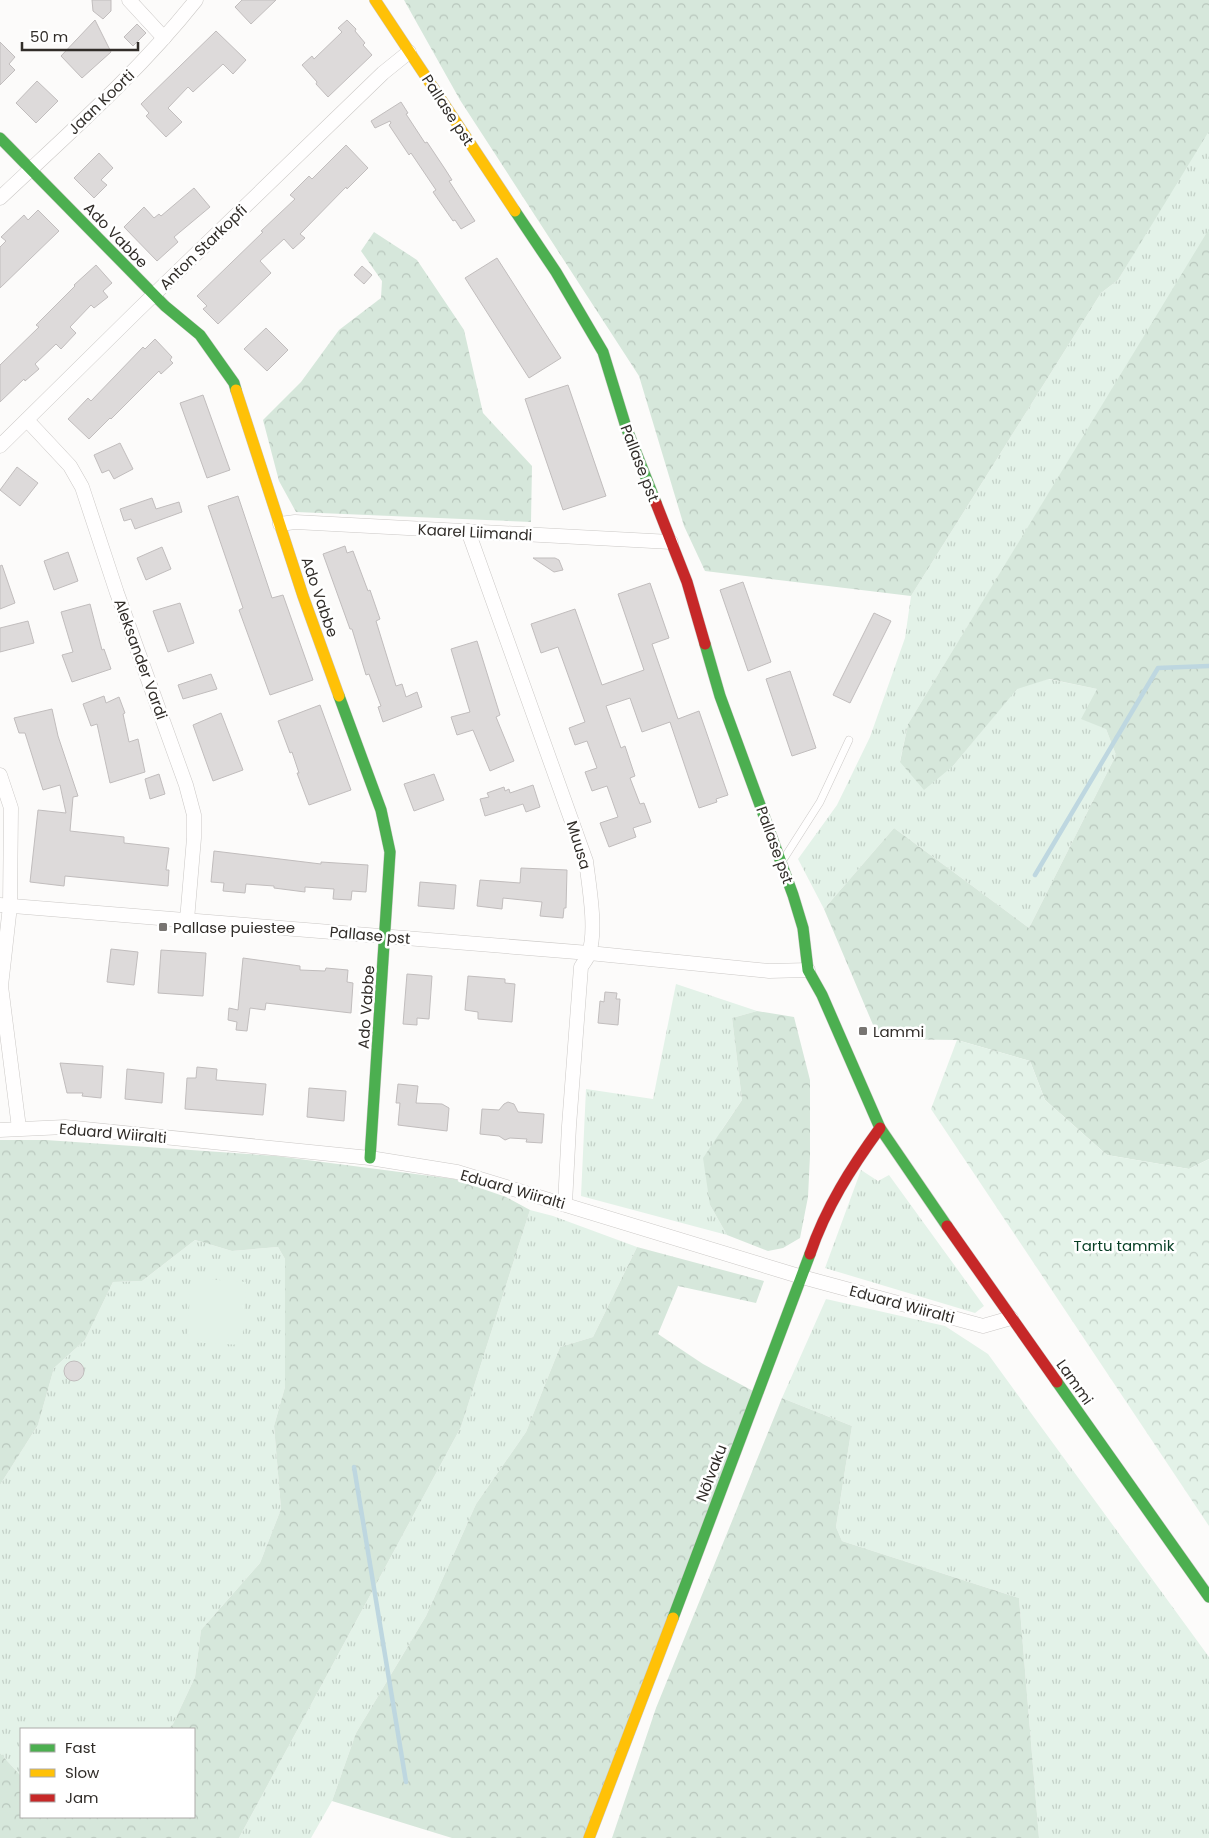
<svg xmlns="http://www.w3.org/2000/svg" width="1209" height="1838" font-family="Poppins,sans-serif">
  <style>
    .grass { fill: url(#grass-tufts) }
    .forest { fill: url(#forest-crowns) }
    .park { fill: url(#park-crowns) }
    .pitch { fill: #e3f2e8 }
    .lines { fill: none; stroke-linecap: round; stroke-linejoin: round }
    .stream { stroke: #bed7e0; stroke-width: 4.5 }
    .building { fill: #dddada; stroke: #c1bdbd }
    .lane-casing { stroke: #cbc8c6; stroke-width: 8 }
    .street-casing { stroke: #cbc8c6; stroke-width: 15 }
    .fast-casing { stroke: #cbc8c6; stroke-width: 12 }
    .slow-casing { stroke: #cbc8c6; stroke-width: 12 }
    .jam-casing { stroke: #cbc8c6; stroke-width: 12 }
    .lane { stroke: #fffefe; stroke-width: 7 }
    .street { stroke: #fffefe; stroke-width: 14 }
    .fast { stroke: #4caf50; stroke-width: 11 }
    .slow { stroke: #ffc107; stroke-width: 11 }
    .jam { stroke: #c62828; stroke-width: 11 }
    .poi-dot { fill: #787572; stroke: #fff; stroke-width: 2 }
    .labels { text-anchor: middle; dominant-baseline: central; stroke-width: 5; stroke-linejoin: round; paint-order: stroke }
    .street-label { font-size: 15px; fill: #312d29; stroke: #fff }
    .poi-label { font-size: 15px; fill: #312d29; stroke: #fff; text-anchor: start }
    .park-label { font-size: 15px; fill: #073f25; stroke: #fff }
  </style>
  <defs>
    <pattern id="grass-tufts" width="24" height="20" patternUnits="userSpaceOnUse" patternTransform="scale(1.25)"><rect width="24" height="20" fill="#e3f2e8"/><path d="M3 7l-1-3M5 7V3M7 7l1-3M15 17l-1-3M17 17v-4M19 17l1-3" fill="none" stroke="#c3d0c7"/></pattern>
    <pattern id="forest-crowns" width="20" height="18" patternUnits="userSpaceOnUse" patternTransform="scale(1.25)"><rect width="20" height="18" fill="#d6e7db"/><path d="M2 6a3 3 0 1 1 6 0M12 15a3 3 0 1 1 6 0" fill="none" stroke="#b8c6bc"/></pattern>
    <pattern id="park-crowns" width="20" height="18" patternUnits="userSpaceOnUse" patternTransform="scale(1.25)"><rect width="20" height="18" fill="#e3f2e8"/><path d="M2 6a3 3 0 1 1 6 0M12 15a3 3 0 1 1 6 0" fill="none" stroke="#c3d0c7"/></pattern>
  </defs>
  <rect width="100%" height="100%" fill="#fcfbfa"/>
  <g class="grass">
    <polygon points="1209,128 1209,231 908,724 900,761 953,766 1017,688 1048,679 1097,689 1106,729 1116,755 1029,928 894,828 824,909 798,859 837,805 870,737 905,638 911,596 1101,293 1118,280"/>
    <polygon points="676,984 757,1011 732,1018 742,1100 721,1131 710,1205 727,1235 581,1196 586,1089 653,1099"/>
    <polygon points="861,1170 878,1181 889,1175 984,1306 975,1313 825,1268"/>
    <polygon points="530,1210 553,1216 637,1247 593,1337 560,1347 526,1432 476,1504 426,1616 356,1733 332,1801 311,1838 239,1838 461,1427"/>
    <polygon points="195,1240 232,1251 278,1247 285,1259 285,1387 274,1426 281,1509 260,1563 201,1630 195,1677 173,1724 168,1729 21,1729 21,1776 0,1753 0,1485 38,1425 54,1368 85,1340 113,1282 142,1281"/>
    <polygon points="826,1299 945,1326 988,1354 1209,1657 1209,1838 1039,1838 1019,1598 842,1541 836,1527 852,1426 782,1398"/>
  </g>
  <g class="forest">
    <polygon points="404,0 1209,0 1209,131 1118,280 1101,293 911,596 705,571 684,526 639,376 460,100"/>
    <polygon points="1209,229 1209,1159 1189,1169 1107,1155 1045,1100 1030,1061 957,1040 879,1039 824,909 894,828 1029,928 1116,755 1106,729 1081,719 1097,689 1049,679 1017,689 953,766 924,790 900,762 908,724"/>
    <polygon points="374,232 417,260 464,330 483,413 532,466 531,522 296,512 279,481 263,420 301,382 339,330 381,298 382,281 361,251"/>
    <polygon points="757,1011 794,1017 810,1080 810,1156 808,1197 800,1238 783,1248 768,1251 727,1235 710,1205 703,1158 742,1100 732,1018"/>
    <polygon points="0,1140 46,1140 276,1156 454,1179 506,1197 530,1210 461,1427 239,1838 0,1838 0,1753 21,1776 21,1817 194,1817 194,1729 168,1729 173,1724 195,1677 201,1630 260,1563 281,1509 274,1426 285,1387 285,1259 278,1247 232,1251 195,1240 142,1281 113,1282 85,1340 54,1368 38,1425 0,1485"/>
    <polygon points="637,1247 764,1281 756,1303 678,1286 658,1334 703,1364 753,1391 586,1838 452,1838 332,1801 356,1733 426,1616 476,1504 526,1432 560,1347 593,1337"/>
    <polygon points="782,1398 852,1426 836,1527 842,1541 1019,1598 1039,1838 612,1838 656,1708"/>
  </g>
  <polygon class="park" points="957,1040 1030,1061 1045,1100 1107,1155 1189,1169 1209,1159 1209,1526 931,1109"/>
  <polygon class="pitch" points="191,1278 246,1282 242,1345 187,1342"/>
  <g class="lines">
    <g class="stream">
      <polyline points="1035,875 1158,668 1209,666"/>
      <polyline points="354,1467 406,1782"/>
    </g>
  </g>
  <g class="building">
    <polygon points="92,0 111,0 111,11 103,19 93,11"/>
    <polygon points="242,0 276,0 251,24 235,7"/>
    <polygon points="95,20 111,52 82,78 61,56"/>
    <polygon points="347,20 356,29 355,31 365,43 363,45 372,55 328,97 316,84 317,82 302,65 312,56 314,59 342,32 338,28"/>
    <polygon points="137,24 146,33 133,46 124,37"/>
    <polygon points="216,31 246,60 233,74 223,64 193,92 188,87 168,108 182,122 166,137 146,116 149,113 141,104"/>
    <polygon points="0,42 15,57 9,64 15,70 0,85"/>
    <polygon points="37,81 58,101 36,123 16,103"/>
    <polygon points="401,102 408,113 406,114 425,143 427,142 445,169 452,180 449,181 475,221 461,229 455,220 453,221 433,192 436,190 411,153 409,155 389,125 391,123 390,121 375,128 371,121"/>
    <polygon points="346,145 368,168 347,189 346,187 300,234 305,238 293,249 284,239 260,261 271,273 218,324 203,309 207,306 197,296 263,232 261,231 295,199 290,195 309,176 312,179"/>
    <polygon points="99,153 113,168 101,180 107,185 94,198 74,178"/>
    <polygon points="194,188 210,207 174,237 178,242 157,261 124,227 144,207 154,218 159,214 161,216"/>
    <polygon points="38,210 59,231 0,288 0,247 6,241 1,237 24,215 28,220"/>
    <polygon points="497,258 561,358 529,378 465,278"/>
    <polygon points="96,265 112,283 103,291 108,297 94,308 91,305 70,327 76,333 61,349 56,344 35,364 39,369 25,381 24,379 0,402 0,365 39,327 36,325 75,286 74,285"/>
    <polygon points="362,266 372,275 364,284 354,275"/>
    <polygon points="266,328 288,350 267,371 244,349"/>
    <polygon points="155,339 172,357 170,360 173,363 161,374 159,371 111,419 110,418 89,439 68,419 88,398 91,401 143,347 145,349"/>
    <polygon points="568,385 606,496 563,510 525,399"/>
    <polygon points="203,395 230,470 207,478 180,403"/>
    <polygon points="120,443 133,469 114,479 109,470 102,473 94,455"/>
    <polygon points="17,467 38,483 20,506 0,490"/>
    <polygon points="238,496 272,598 283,595 313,680 270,695 239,610 243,608 208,506"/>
    <polygon points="152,498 156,509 179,502 182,512 135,529 131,519 124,521 120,509"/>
    <polygon points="345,546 347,553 353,551 368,591 370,590 380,619 376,621 396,686 402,684 406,697 417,692 422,707 383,722 378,707 381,706 369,674 366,675 352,629 350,629 323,554"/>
    <polygon points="162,547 171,569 146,580 137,558"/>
    <polygon points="68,552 78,581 54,590 44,561"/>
    <polygon points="533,558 555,558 559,560 563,570 554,572"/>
    <polygon points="2,565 15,603 0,609 0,566"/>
    <polygon points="743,582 771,662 748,671 720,590"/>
    <polygon points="650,583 669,638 652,644 678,719 699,711 728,795 716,799 717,802 699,808 670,722 642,732 630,698 606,706 621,748 625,746 635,776 630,778 640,804 644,803 651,822 633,828 636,837 609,847 600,823 618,817 607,786 592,791 585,772 597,768 587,741 575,745 569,728 585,722 558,647 541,653 531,624 575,609 602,685 644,670 618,594"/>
    <polygon points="180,603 194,643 168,652 153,611"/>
    <polygon points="90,604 102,650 104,649 111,669 72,682 62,655 73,652 61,612"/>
    <polygon points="874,613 891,621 850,703 833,695"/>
    <polygon points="28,621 34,643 0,652 0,628"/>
    <polygon points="477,641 500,715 496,717 514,761 490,771 473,730 457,735 451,717 470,712 451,649"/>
    <polygon points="790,671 816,748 792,756 766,679"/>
    <polygon points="211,674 217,689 183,699 178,685"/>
    <polygon points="104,696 106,703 119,697 125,713 123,714 129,742 138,739 145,772 110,783 97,724 91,726 83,704"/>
    <polygon points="320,705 351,790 309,805 297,773 299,773 292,752 290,753 278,721"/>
    <polygon points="52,709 58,736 78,796 73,797 70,831 124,837 124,843 169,848 166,870 169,870 168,886 65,876 64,886 30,882 38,810 66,813 60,785 43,790 25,733 19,733 14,718"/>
    <polygon points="221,713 243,770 213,781 193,725"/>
    <polygon points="159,774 165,794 150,799 145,779"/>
    <polygon points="434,774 444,800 414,811 404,784"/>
    <polygon points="533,785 540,807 526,812 523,804 485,816 480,799 489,797 487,793 504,787 505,791 509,789 510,793"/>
    <polygon points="214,851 321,864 321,862 368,865 366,892 352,891 351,900 333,899 334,889 305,887 305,892 274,888 274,886 246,884 245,893 223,891 224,883 211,882"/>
    <polygon points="521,868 567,870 566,908 564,908 563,918 540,916 542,902 503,898 502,909 477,906 480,880 520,883"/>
    <polygon points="420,882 456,885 454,909 418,906"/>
    <polygon points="111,949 138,952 134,985 107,982"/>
    <polygon points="161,950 206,953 203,996 158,993"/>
    <polygon points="243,958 300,966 300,970 325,971 326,968 348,970 347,982 353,983 351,1013 266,1003 265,1010 250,1008 247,1031 236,1030 237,1022 228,1020 229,1008 238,1010"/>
    <polygon points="407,974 432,976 429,1019 417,1018 417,1025 403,1024"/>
    <polygon points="468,976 505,979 505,983 515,984 512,1022 478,1019 478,1012 465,1010"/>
    <polygon points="605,992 617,993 616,999 620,999 618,1025 598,1023 600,1001 604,1002"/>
    <polygon points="60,1063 103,1066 101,1098 82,1096 83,1093 67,1093"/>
    <polygon points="197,1067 217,1069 216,1080 266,1084 263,1115 185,1109 187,1078 196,1078"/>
    <polygon points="127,1069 164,1073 162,1103 125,1099"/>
    <polygon points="398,1084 418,1086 416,1103 442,1104 449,1108 447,1131 398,1125 400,1103 396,1103"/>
    <polygon points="309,1088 346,1091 344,1121 307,1117"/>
    <polygon points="508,1102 514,1104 518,1112 544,1114 542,1143 526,1142 527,1139 510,1138 505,1140 499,1136 480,1134 482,1109 499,1110 504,1104"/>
    <circle cx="74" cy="1371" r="10"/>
  </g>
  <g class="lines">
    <defs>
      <polyline id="lane" points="783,860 820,802 849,740"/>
      <g id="street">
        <polyline points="129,0 164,38"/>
        <path d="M0,198C68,134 138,73 196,0"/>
        <polyline points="27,420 70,466 82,487 117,593 186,785 194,815 194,838 187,920"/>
        <polyline points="0,446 137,311 383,73 409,52"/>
        <polyline points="280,524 295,522 671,542"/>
        <path d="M468,531L586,861C589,886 597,930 589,953C588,958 584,962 581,967L569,1126L565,1204"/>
        <polyline points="0,775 11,808 10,906 1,986 19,1128"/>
        <polyline points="0,905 589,953 769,971 808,970"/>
        <polyline points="0,1130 65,1127 370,1158 457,1172 802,1277 983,1326 1011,1318"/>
      </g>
      <g id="fast">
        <polyline points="0,138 165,306 200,335 234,383 236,390"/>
        <polyline points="515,211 556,272 603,352 626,427 656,503"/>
        <polyline points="705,644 720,696 793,895 803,928 808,970 822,995 880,1128 947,1226"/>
        <polyline points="339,696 381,810 390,852 370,1158"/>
        <polyline points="1057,1382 1209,1597"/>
        <polyline points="673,1618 810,1254"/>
      </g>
      <g id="slow">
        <polyline points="375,0 515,211"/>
        <polyline points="236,390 303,596 339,696"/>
        <polyline points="589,1838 673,1618"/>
      </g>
      <g id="jam">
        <polyline points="656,503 687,582 705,644"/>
        <polyline points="947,1226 1057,1382"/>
        <path d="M810,1254C826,1207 851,1168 880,1128"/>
      </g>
    </defs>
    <use href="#lane" class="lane-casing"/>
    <use href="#street" class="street-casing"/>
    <use href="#fast" class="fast-casing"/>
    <use href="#slow" class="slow-casing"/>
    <use href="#jam" class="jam-casing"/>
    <use href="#lane" class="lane"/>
    <use href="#street" class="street"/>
    <use href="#fast" class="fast"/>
    <use href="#slow" class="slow"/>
    <use href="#jam" class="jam"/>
  </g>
  <g class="poi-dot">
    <rect x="158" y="922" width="10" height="10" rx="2.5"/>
    <rect x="858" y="1026" width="10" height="10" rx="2.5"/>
  </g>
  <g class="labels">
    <g class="street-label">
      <text transform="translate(101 102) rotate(-44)">Jaan Koorti</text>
      <text transform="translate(448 110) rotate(57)">Pallase pst</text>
      <text transform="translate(116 235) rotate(46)">Ado Vabbe</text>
      <text transform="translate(203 247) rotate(-44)">Anton Starkopfi</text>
      <text transform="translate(640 463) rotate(69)">Pallase pst</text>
      <text transform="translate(475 532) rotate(3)">Kaarel Liimandi</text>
      <text transform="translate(320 597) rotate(71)">Ado Vabbe</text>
      <text transform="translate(141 659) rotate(70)">Aleksander Vardi</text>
      <text transform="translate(579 845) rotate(73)">Muusa</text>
      <text transform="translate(775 845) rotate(70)">Pallase pst</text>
      <text transform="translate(370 935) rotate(5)">Pallase pst</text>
      <text transform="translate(366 1007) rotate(-86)">Ado Vabbe</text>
      <text transform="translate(113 1133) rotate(5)">Eduard Wiiralti</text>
      <text transform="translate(513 1189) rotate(16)">Eduard Wiiralti</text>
      <text transform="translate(902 1304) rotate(15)">Eduard Wiiralti</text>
      <text transform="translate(1075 1382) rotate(55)">Lammi</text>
      <text transform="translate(711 1473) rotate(-69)">Nõlvaku</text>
    </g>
    <g class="poi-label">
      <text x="173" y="927">Pallase puiestee</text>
      <text x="873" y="1031">Lammi</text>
    </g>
    <g class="park-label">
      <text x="1124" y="1245">Tartu tammik</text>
    </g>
  </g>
  <rect x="20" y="1728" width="175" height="90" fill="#ffffff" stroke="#adaba9"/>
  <rect x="30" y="1744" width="25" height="8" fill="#4caf50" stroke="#adaba9"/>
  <text x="65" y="1753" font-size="15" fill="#312d29">Fast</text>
  <rect x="30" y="1769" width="25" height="8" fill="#ffc107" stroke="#adaba9"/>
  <text x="65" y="1778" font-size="15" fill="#312d29">Slow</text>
  <rect x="30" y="1794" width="25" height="8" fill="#c62828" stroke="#adaba9"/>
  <text x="65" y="1803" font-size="15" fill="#312d29">Jam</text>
  <path d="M22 42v8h116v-8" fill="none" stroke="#312d29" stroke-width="2.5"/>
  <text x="30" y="42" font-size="15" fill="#312d29" stroke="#ffffff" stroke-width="4" paint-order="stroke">50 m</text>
</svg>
